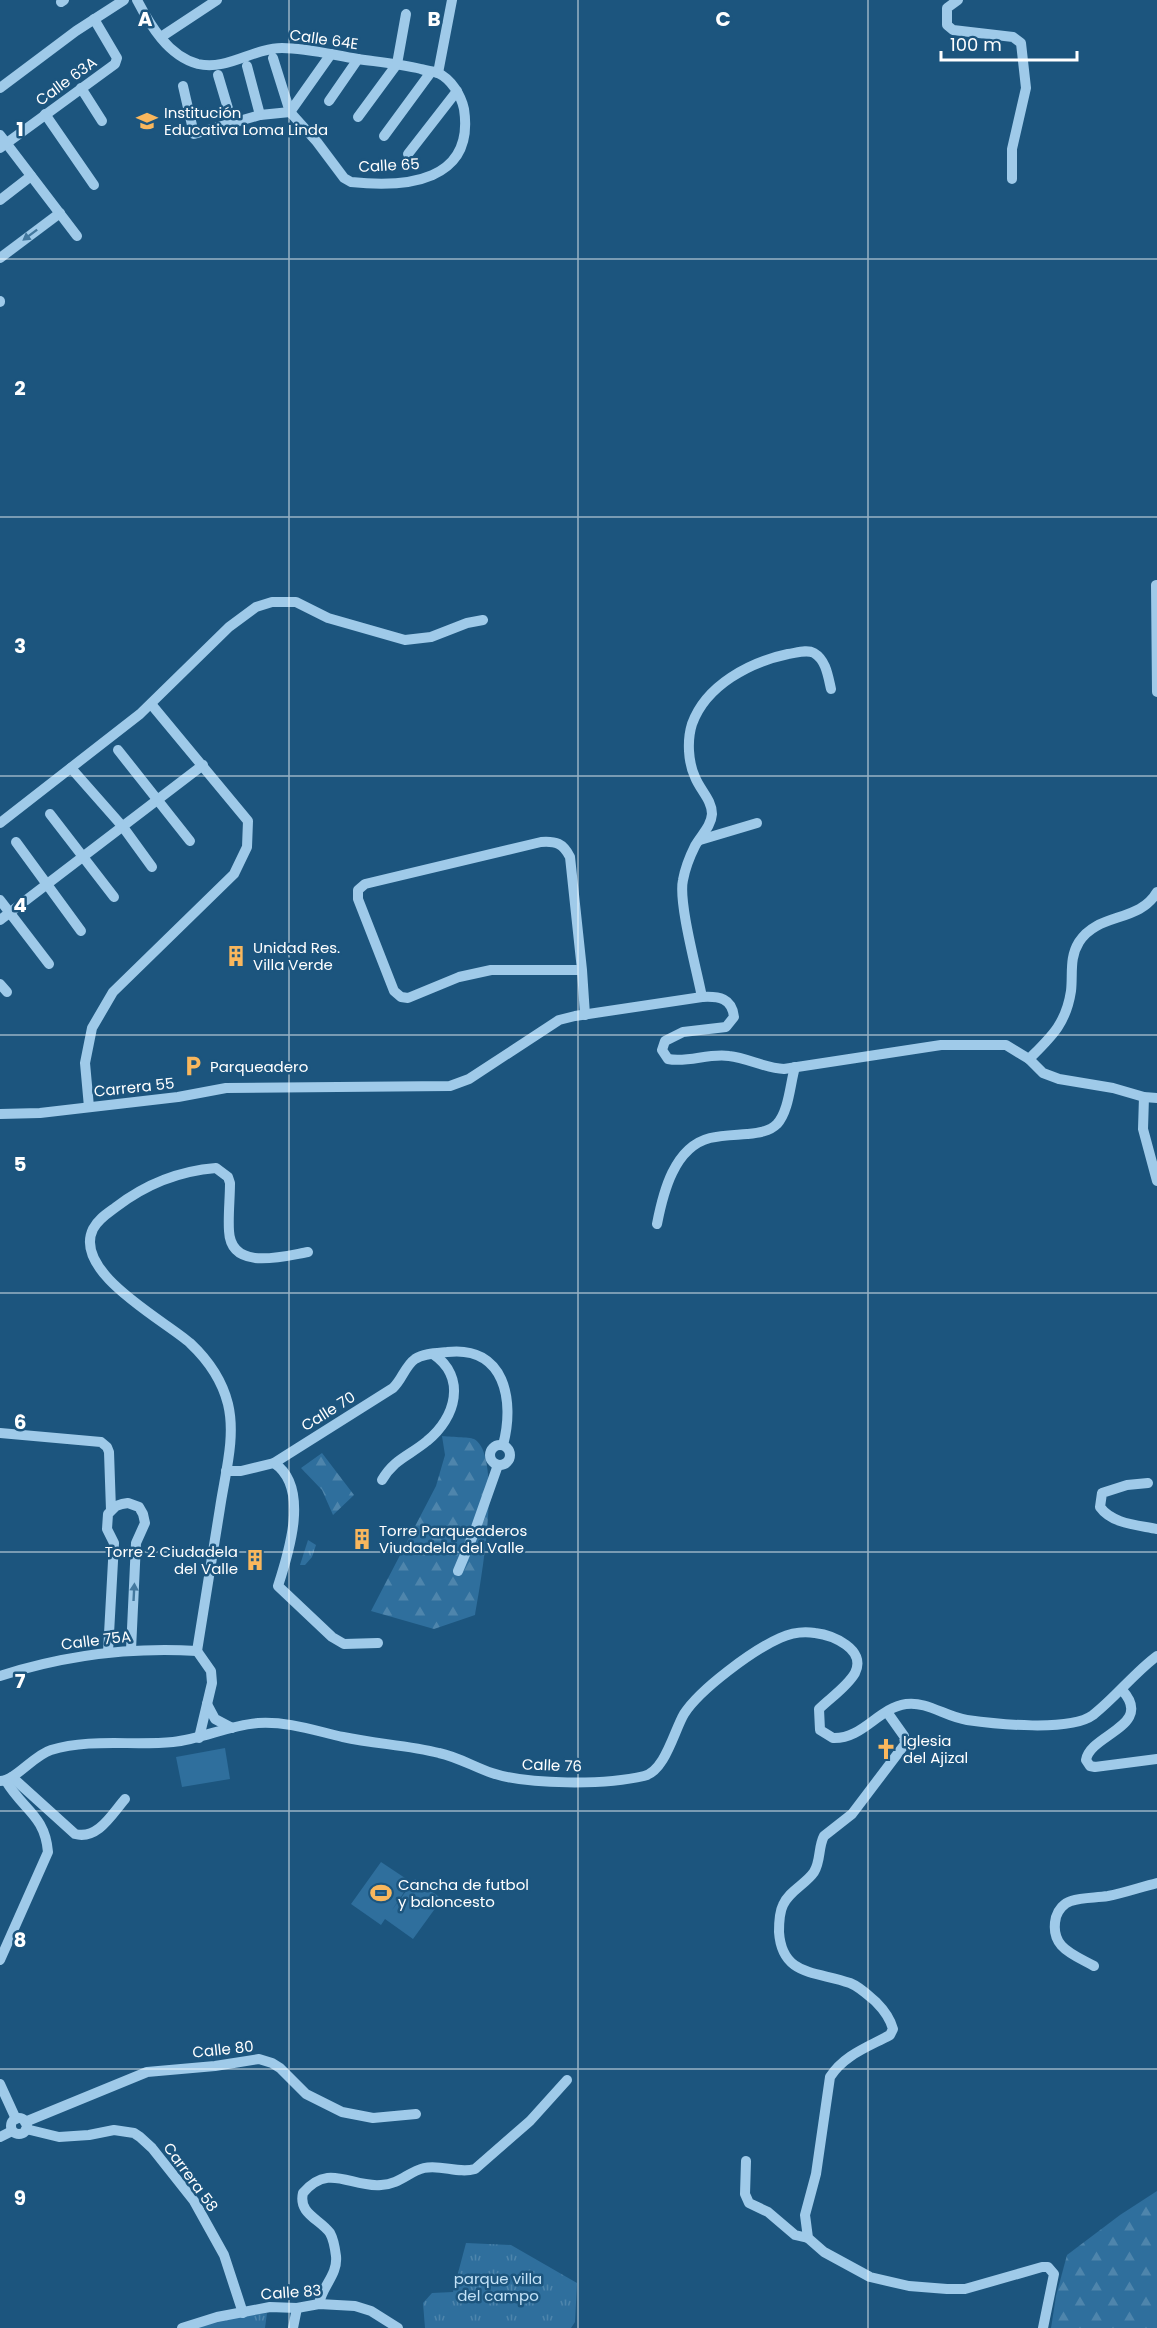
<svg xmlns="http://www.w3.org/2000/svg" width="1157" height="2328" font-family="Poppins,sans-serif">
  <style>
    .grass { fill: #2f6f9d }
    .forest { fill: url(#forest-firs) }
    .park { fill: url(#park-tufts) }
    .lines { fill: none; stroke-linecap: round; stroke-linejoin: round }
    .minor { stroke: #9fcae9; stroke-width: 10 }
    .oneway { fill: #43789e }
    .grid { fill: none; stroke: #fff; stroke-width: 1.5; stroke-opacity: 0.55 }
    .labels { text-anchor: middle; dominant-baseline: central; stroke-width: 5; stroke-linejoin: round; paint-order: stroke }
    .street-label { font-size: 15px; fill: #fff; stroke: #1c557e }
    .poi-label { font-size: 15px; fill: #fff; stroke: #1c557e; text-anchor: start }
    .park-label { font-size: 15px; fill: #c3e2f7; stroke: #1c557e }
    .grid-label { font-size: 20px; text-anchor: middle; font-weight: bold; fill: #fff; stroke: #1c557e; stroke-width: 5; stroke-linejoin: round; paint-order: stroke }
  </style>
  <defs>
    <pattern id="forest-firs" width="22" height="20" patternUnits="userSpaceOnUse" patternTransform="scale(1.5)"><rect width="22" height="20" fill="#2f6f9d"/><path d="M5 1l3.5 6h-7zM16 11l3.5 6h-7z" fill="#4e85ac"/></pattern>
    <pattern id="park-tufts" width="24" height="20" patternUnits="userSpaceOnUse" patternTransform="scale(1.5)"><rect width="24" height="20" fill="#2f6f9d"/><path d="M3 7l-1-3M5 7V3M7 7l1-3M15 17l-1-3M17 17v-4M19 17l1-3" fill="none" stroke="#4e85ac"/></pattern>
  </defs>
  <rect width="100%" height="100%" fill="#1c557e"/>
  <g class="grass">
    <polygon points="225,1748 230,1779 182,1787 176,1757"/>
    <polygon points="381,1862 411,1882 392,1910 415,1879 442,1899 413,1939 385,1919 381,1925 351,1904"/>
  </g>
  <g class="forest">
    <path d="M442,1436C449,1437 469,1437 474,1439C504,1455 480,1586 475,1615L434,1629L371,1611L436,1486L445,1455Z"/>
    <polygon points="322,1453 354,1495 333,1515 322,1490 301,1468"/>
    <polygon points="1157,2191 1157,2328 1051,2328 1056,2296 1067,2255 1120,2215"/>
  </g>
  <g class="park">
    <polygon points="308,1540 316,1545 312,1557 305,1565 300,1565"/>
    <polygon points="466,2243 511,2245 577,2283 575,2322 571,2328 425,2328 423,2303 432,2293 453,2292"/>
    <polygon points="267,2313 265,2328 191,2328 218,2318"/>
  </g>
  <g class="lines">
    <g class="minor">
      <path d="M137,0C150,25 168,56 198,64C227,71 253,48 282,48C307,48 333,55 358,59C379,62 400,64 421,69C426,71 433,71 438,73C451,79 461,95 464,109C475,182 406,188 351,182L344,178L317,142L290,112L273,58"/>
      <polyline points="958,0 947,8 947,25 953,30 1013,37 1021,43 1026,88 1012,149 1012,179"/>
      <polyline points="61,2 64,0"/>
      <polyline points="161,37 217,0"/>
      <polyline points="247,66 260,115"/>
      <polyline points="438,73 452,0"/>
      <polyline points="218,75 232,122"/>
      <polyline points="183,86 194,134 260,115 290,112"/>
      <polyline points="0,88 76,31 124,0"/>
      <polyline points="81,88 102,121"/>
      <polyline points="329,101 358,59"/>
      <polyline points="290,112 331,54"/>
      <polyline points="45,114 94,185"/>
      <polyline points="358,117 397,64 406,14"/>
      <polyline points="0,135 77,236"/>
      <polyline points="384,136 431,72"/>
      <polyline points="0,148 115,64 117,58 94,19"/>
      <polyline points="408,154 457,91"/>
      <polyline points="0,200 31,176"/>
      <polyline points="0,258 60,213"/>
      <polyline points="0,301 0,302"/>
      <polyline points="1156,585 1157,692"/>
      <polyline points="118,750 190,841"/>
      <polyline points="71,768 123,827 152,867"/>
      <polyline points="50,814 114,897"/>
      <polyline points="0,823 140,714 229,627 256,607 272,602 296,602 328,618 405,640 431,637 467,623 483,620"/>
      <polyline points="700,840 757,823"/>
      <polyline points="16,842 81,931"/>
      <polyline points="0,900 49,964"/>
      <polyline points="0,920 203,765"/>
      <path d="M582,970H491L459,977L408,998L401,997L394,991L358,899V890L365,884L541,842C556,841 563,843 570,857L582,970L585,1015"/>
      <polyline points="0,984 7,992"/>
      <path d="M702,997C697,971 678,902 683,880C685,869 690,856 695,846C701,835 711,827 712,814C712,800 700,790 695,777C688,762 687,740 692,724C706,685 750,662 788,654C796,653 807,649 814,653C826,660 828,676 831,689"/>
      <polyline points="1029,1059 1043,1073 1059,1079 1113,1088 1144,1097 1157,1098"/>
      <polyline points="1144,1097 1143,1129 1157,1181"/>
      <polyline points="89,1107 85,1063 92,1028 113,992 234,874 247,847 248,821 151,704"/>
      <path d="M0,1114L40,1113L178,1097L226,1088L450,1086L469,1079L559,1020L575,1016L702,997C719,996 732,998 734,1017L726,1027L683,1032L665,1041L662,1050L668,1059C688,1063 708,1053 729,1056C748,1058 764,1068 784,1069L941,1045H1006L1029,1059C1051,1037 1066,1024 1071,991C1073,974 1069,958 1079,942C1098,912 1139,923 1157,892"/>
      <path d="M657,1224C663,1193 674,1147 710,1138C722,1135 735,1135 747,1134C757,1133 769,1132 777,1124C789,1111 790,1084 795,1067"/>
      <polyline points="0,1433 101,1442 107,1447 109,1452 111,1510"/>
      <circle cx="500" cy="1455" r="10"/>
      <path d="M274,1463C310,1487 289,1552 278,1586L332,1637L344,1644L378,1643"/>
      <path d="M226,1471H241L274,1463L393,1388C402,1380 405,1366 415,1359C424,1353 436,1353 447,1352C505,1345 515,1401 503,1445"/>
      <path d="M382,1480C394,1459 409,1456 427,1441C456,1418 467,1377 433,1354"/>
      <path d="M1148,1483L1127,1485L1102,1493L1100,1507C1112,1524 1138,1525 1157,1529"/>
      <polyline points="458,1571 474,1533 498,1465"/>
      <path d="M197,1651C205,1603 212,1556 220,1508C225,1474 236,1437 228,1404C222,1380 207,1359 190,1343C164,1320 72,1272 93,1229C98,1219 108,1213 116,1207C146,1184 178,1171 216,1168L228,1177L230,1183C230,1199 228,1215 229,1231C231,1272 284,1256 308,1252"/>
      <polyline points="197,1651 211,1671 212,1683 199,1738"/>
      <polyline points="108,1652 114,1543 107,1529 108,1514 116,1506 122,1504 128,1503 139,1507 143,1514 145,1523 136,1543 131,1650"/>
      <path d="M0,1676C65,1655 129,1647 197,1651"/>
      <path d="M1122,1690C1155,1726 1090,1734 1086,1760L1090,1766L1095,1767L1157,1759"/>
      <polyline points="207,1704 215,1719 232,1728"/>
      <path d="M887,1712L904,1736L905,1744L852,1814L824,1836C818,1847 821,1861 814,1872C806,1884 789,1891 783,1905C779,1913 779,1924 779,1932C782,1977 817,1971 850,1983C860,1987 868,1995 876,2002C884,2010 890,2018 893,2029L890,2035C868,2047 844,2055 830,2077L816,2174L805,2215L808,2238L824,2252L870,2277L909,2286L947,2289H965L1042,2267H1048L1054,2274L1043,2328"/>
      <path d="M12,1777L75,1834C98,1840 112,1814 125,1799"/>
      <path d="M0,1781C15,1781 34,1755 51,1750C90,1738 133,1746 173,1742C202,1739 229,1725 258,1723C287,1721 316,1731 343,1737C375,1744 408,1745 439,1753C458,1757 474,1767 492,1773C528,1785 606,1785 644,1776C665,1771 674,1731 684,1714C700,1689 753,1650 780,1638C791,1633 803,1631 815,1633C832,1635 867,1649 855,1673C847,1687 830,1698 819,1709L820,1730L833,1738C863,1739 878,1708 906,1704C927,1701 946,1717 967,1720C996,1724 1070,1732 1093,1715C1116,1697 1135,1672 1157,1656"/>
      <path d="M0,1960L48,1852C45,1815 23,1810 6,1781"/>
      <path d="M1094,1966C1072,1954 1049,1947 1056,1917C1058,1910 1064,1903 1071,1901C1083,1897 1095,1898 1108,1896C1124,1893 1141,1887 1157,1883"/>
      <polyline points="0,2084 16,2119"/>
      <circle cx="19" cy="2126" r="8"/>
      <polyline points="25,2122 147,2072 215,2066 259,2059 272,2063 280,2068 306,2094 342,2112 373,2118 416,2114"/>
      <polyline points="26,2129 59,2137 89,2135 114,2130 134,2133 140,2137 152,2148 194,2201 224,2255 243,2313"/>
      <polyline points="0,2137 12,2131"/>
      <polyline points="746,2161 745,2194 749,2203 768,2212 795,2235 808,2238"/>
      <path d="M319,2304C322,2286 338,2275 336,2256C335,2248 334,2240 330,2233C320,2219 298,2214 303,2193C329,2162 351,2188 381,2185C400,2184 408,2172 424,2168C441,2164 458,2174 475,2169L530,2121L567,2080"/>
      <polyline points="182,2328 217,2317 270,2307 297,2308 319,2304 355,2306 371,2311 398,2328"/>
      <polyline points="293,2328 297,2308"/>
    </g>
  </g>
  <defs><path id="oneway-solid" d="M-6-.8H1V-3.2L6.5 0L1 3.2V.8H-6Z" transform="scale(1.5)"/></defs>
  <g class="oneway">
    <use href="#oneway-solid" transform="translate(30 235) rotate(143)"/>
    <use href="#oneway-solid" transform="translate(134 1592) rotate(-87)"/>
  </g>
  <path class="grid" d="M289,0V2328M578,0V2328M868,0V2328M0,259H1157M0,517H1157M0,776H1157M0,1035H1157M0,1293H1157M0,1552H1157M0,1811H1157M0,2069H1157"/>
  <defs>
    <symbol id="school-bare" viewBox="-9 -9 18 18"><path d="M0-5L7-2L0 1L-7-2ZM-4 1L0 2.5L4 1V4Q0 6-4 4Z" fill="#f9b75d" stroke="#1c557e" stroke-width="2.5" paint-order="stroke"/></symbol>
    <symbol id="building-bare" viewBox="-9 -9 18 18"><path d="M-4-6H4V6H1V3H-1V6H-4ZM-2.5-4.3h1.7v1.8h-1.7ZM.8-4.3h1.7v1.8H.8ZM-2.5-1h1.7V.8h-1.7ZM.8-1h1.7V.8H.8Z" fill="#f9b75d" stroke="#1c557e" stroke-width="2.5" paint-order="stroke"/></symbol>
    <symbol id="parking-bare" viewBox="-9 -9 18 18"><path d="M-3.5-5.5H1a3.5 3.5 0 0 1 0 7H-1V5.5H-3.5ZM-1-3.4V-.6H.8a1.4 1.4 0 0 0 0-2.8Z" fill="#f9b75d" stroke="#1c557e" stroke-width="2.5" paint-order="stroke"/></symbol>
    <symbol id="church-bare" viewBox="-9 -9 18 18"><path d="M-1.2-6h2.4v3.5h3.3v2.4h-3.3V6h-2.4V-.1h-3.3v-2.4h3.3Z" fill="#f9b75d" stroke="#1c557e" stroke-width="2.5" paint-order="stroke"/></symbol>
    <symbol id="stadium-bare" viewBox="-9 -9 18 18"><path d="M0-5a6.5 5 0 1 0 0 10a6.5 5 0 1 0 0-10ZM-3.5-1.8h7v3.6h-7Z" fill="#f9b75d" stroke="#1c557e" stroke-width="2.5" paint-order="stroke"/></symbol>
  </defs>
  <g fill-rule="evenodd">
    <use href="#school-bare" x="132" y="106" width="30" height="30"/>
    <use href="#building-bare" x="221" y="941" width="30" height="30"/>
    <use href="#parking-bare" x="178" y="1051" width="30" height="30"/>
    <use href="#building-bare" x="347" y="1524" width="30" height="30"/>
    <use href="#building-bare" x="240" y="1545" width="30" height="30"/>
    <use href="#church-bare" x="871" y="1734" width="30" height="30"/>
    <use href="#stadium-bare" x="366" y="1878" width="30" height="30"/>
  </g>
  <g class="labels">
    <g class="street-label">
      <text transform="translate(324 39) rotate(8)">Calle 64E</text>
      <text transform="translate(66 81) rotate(-36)">Calle 63A</text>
      <text transform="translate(389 165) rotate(-3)">Calle 65</text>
      <text transform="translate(134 1087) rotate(-6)">Carrera 55</text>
      <text transform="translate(328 1411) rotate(-32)">Calle 70</text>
      <text transform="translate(96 1640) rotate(-7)">Calle 75A</text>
      <text transform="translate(552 1765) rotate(2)">Calle 76</text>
      <text transform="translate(223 2049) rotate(-6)">Calle 80</text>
      <text transform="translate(191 2177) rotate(54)">Carrera 58</text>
      <text transform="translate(291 2292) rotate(-4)">Calle 83</text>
    </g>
    <g class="poi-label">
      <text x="164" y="112">Institución<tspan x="164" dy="17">Educativa Loma Linda</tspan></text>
      <text x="253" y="947">Unidad Res.<tspan x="253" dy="17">Villa Verde</tspan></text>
      <text x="210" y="1066">Parqueadero</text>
      <text x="379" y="1530">Torre Parqueaderos<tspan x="379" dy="17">Viudadela del Valle</tspan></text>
      <text x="238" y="1551" text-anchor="end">Torre 2 Ciudadela<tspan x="238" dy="17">del Valle</tspan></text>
      <text x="903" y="1740">Iglesia<tspan x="903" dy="17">del Ajizal</tspan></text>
      <text x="398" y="1884">Cancha de futbol<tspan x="398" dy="17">y baloncesto</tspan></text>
    </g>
    <g class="park-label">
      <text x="498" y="2278">parque villa<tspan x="498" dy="17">del campo</tspan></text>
    </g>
  </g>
  <g class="grid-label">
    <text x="145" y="26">A</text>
    <text x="434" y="26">B</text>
    <text x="723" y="26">C</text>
    <text x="20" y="136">1</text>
    <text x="20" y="395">2</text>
    <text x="20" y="653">3</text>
    <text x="20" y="912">4</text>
    <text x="20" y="1171">5</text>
    <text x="20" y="1429">6</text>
    <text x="20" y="1688">7</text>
    <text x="20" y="1947">8</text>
    <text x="20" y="2205">9</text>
  </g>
  <path d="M941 51v9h136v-9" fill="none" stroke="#ffffff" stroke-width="3"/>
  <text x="950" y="51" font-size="18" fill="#ffffff" stroke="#1c557e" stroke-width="4.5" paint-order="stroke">100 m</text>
</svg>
